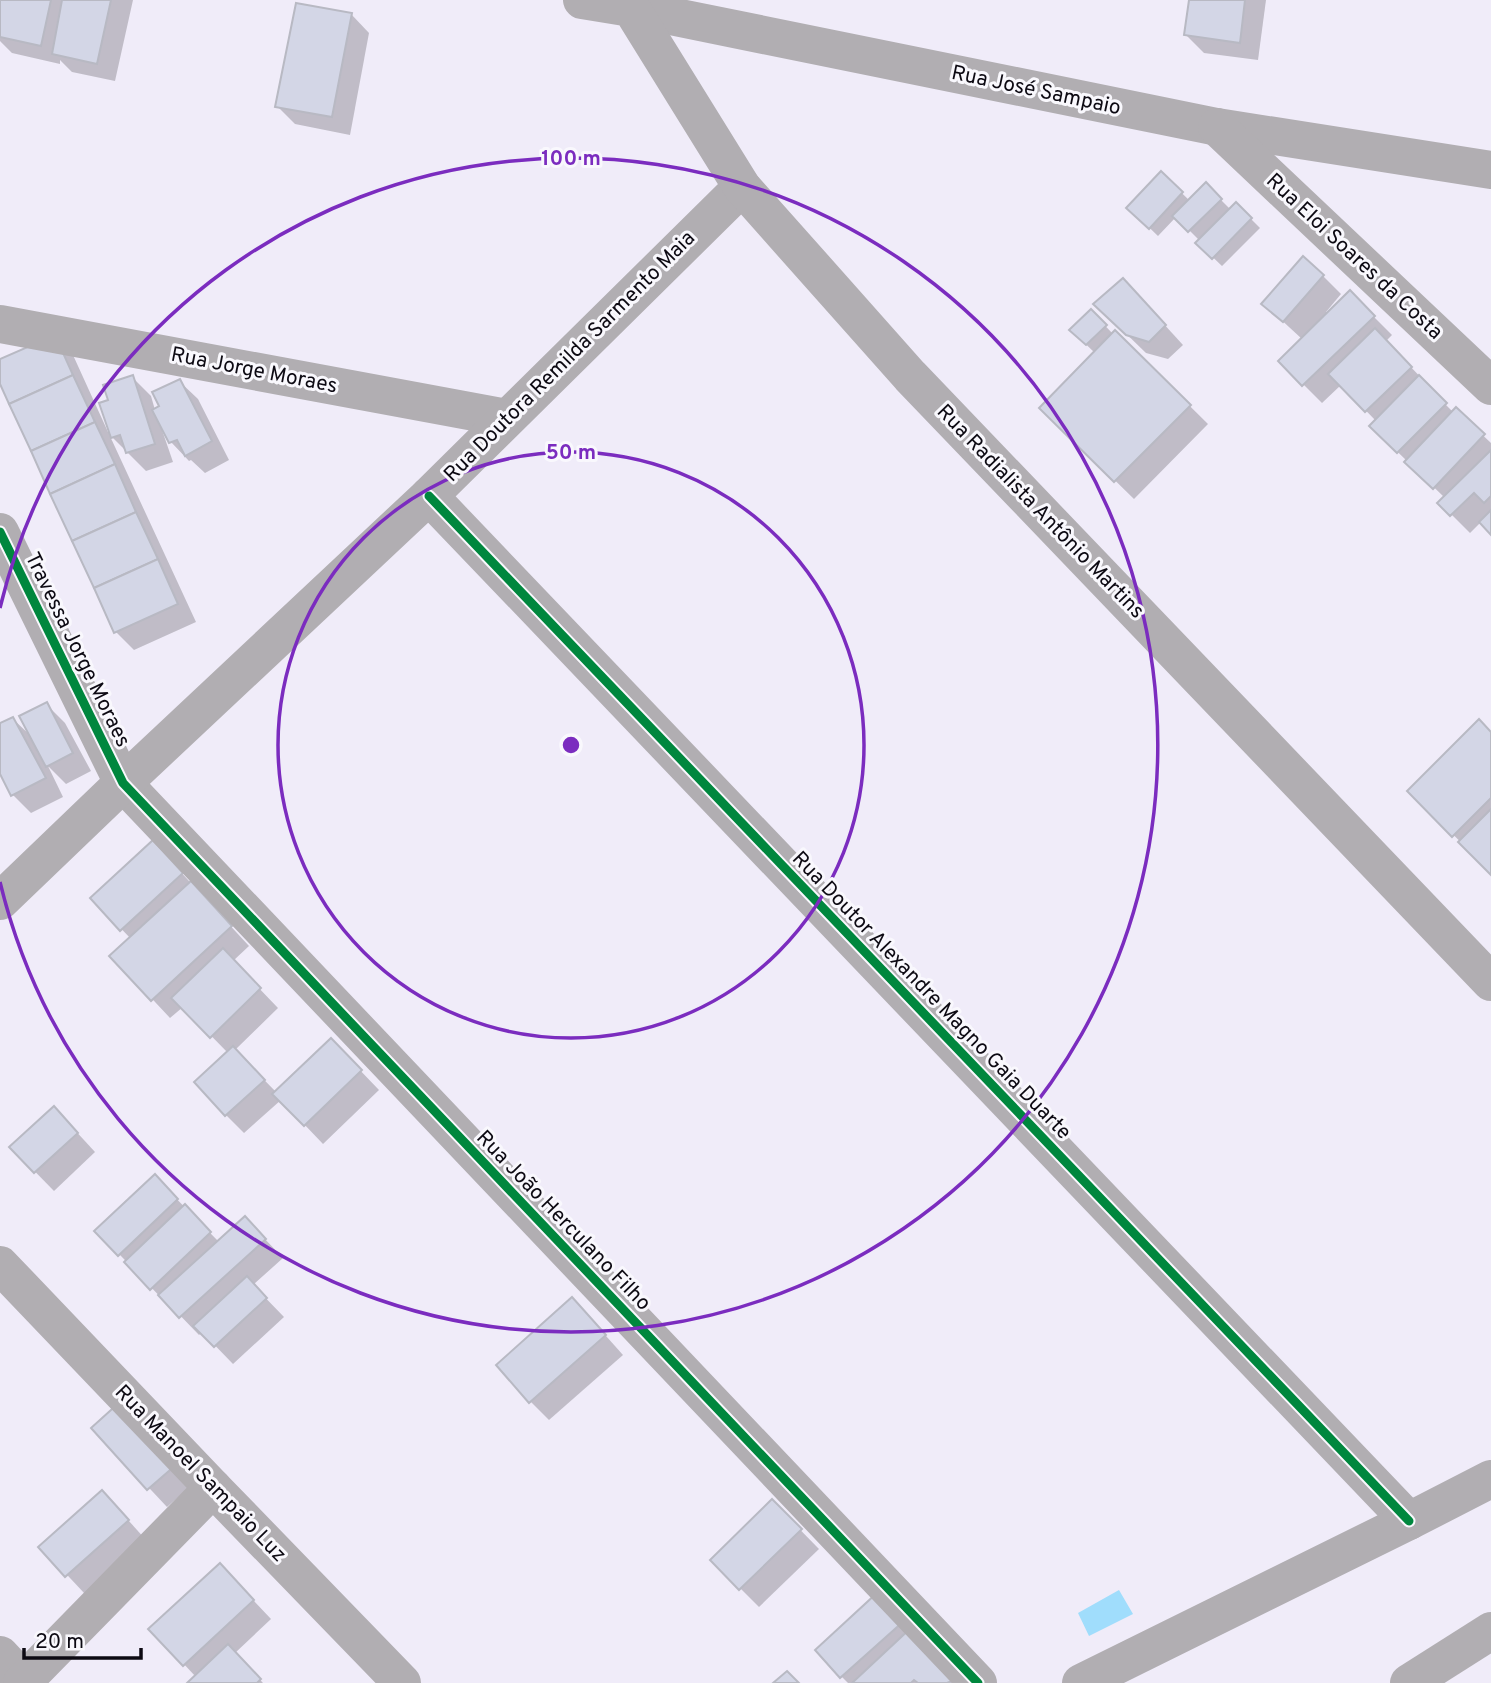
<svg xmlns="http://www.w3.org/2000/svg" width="1491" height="1683" font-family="Overpass,sans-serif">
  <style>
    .water { fill: #a0ddfc }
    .shadow { fill: #0003 }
    .building { fill: #d3d6e6; stroke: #b8b9c3; stroke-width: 2 }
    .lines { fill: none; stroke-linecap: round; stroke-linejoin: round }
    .minor { stroke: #b1aeb2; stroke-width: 38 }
    .tertiary { stroke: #b1aeb2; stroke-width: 38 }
    .cycleway-casing { stroke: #f9f8fd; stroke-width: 13 }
    .cycleway { stroke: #00873e; stroke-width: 9 }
    .ring { fill: none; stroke: #7b2cbf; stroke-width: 3.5 }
    .labels { text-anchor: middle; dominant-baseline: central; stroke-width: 6; stroke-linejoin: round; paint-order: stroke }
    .street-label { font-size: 21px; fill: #0d0a13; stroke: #f9f8fd }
    .centre { fill: #7b2cbf; stroke: #f9f8fd; stroke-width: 3.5 }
    .ring-label { font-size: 21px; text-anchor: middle; font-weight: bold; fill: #7b2cbf; stroke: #f9f8fd; stroke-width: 6; stroke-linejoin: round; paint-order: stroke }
  </style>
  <rect width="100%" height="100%" fill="#f0ecf9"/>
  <polygon class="water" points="1119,1590 1133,1614 1089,1636 1078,1613"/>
  <g class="shadow">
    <polygon points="0,0 133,0 115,81 72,72 60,60 60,64 12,53 0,41"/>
    <polygon points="1191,0 1266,0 1258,60 1204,53 1186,35"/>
    <polygon points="351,14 369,33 350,135 295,124 277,106"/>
    <polygon points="1161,173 1190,201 1206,185 1231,210 1236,204 1260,228 1222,266 1198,243 1200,241 1176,217 1158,236 1129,208"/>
    <polygon points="1323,276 1341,294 1326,312 1328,314 1350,293 1392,335 1386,341 1429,386 1428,387 1453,412 1456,410 1491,443 1491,532 1481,522 1470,533 1440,503 1445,498 1371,426 1376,421 1341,385 1322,403 1280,361 1302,339 1264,304"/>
    <polygon points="1141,299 1183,345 1168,359 1146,353 1114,322"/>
    <polygon points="1091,311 1113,334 1115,332 1208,424 1134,499 1041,408 1095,353 1071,330"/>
    <polygon points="54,337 73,355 108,432 110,431 110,401 132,377 151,396 155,410 161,407 179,381 198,399 229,460 205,473 191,460 189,461 171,442 164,429 162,430 173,462 146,471 109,434 196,622 134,650 116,632 0,380 0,361"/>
    <polygon points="46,704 65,723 91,771 66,784 48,766 63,797 31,813 13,795 0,771 0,725 13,719 32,737"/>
    <polygon points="1491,734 1491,872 1409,791"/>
    <polygon points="153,842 249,946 233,961 278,1008 235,1050 276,1092 331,1040 379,1090 323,1144 281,1100 244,1133 226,1115 228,1053 183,1007 170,1018 112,956 131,939 92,898"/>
    <polygon points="72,1127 95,1152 54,1191 12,1148"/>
    <polygon points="154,1176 219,1242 263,1237 283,1258 253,1285 284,1317 233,1364 202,1332 199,1335 171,1306 170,1307 97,1231"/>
    <polygon points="590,1318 623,1355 549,1420 531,1402"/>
    <polygon points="93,1428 194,1483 167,1507"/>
    <polygon points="772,1501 819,1549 759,1607 712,1560"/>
    <polygon points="120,1511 146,1540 85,1594 41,1547"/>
    <polygon points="238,1584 271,1619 235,1653 263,1683 190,1683 196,1677 151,1629"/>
    <polygon points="878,1594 966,1683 848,1683 842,1677 817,1650"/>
  </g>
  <g class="building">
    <polygon points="0,0 51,0 41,46 0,37"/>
    <polygon points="62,0 111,0 97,64 52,54"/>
    <polygon points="1189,0 1245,0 1240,43 1184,35"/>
    <polygon points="296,3 352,13 332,117 275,107"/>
    <polygon points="1161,171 1183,192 1149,229 1126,208"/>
    <polygon points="1206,182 1222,199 1188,232 1172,216"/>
    <polygon points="1236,202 1252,218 1212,259 1195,243"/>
    <polygon points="1303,256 1324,275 1283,322 1261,304"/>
    <polygon points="1123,278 1166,325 1149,342 1126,335 1093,304"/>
    <polygon points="1350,290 1375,316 1302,386 1278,361"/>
    <polygon points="1091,309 1107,325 1086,345 1069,330"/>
    <polygon points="1375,328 1412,367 1365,412 1328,374"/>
    <polygon points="1115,330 1191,405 1114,482 1039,408"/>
    <polygon points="55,335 73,375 9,404 0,384 0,359"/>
    <polygon points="73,375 95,422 31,451 9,404"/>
    <polygon points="133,375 155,444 126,453 120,435 111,438 99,403 108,400 103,385"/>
    <polygon points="1419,375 1447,403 1397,453 1369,426"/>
    <polygon points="180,379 212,441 185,456 177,440 169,443 152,410 159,406 152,392"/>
    <polygon points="1456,407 1485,434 1433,489 1404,462"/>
    <polygon points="95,422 115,464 50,494 31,451"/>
    <polygon points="1491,450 1491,496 1484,503 1474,493 1450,516 1437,503"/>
    <polygon points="115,464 136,512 72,541 50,494"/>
    <polygon points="1491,510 1491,535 1479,522"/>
    <polygon points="136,512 158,559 94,588 72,541"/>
    <polygon points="158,559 178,604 114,633 94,588"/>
    <polygon points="47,702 73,753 46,767 19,716"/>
    <polygon points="13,717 46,778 11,796 0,774 0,723"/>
    <polygon points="1479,719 1491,732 1491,798 1452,837 1407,791"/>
    <polygon points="1491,809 1491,875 1458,842"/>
    <polygon points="153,840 183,873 120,931 90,898"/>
    <polygon points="191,881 232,926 151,1001 109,956"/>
    <polygon points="223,948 261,988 210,1038 171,998"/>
    <polygon points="331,1038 362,1070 304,1126 272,1094"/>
    <polygon points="233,1046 265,1080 225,1116 194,1082"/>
    <polygon points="54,1106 78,1133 34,1173 9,1147"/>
    <polygon points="155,1174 178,1199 118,1256 94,1231"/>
    <polygon points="185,1204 211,1232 150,1290 124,1262"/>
    <polygon points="245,1216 266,1239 179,1318 158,1295"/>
    <polygon points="247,1276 267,1298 214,1347 193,1326"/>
    <polygon points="572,1297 606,1335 529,1403 496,1365"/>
    <polygon points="121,1401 177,1464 147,1490 91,1428"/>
    <polygon points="102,1490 129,1520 65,1577 38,1547"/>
    <polygon points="772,1499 802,1529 739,1590 710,1560"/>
    <polygon points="220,1563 254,1600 183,1666 148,1629"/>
    <polygon points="878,1592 905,1620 840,1678 815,1650"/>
    <polygon points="913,1626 962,1677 947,1683 918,1683 914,1680 911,1683 852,1683"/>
    <polygon points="228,1644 261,1679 257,1683 187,1683"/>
    <polygon points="787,1671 799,1683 773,1683"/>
  </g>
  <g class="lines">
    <g class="minor">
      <polyline points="630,0 631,8 1217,127 1491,170"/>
      <polyline points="1217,127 1491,386"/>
      <polyline points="0,324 507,418"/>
      <polyline points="429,496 1409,1521"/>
      <polyline points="0,532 123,783 978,1683"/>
      <polyline points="0,901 123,783 429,496 742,187"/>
      <polyline points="0,1265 213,1488 402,1683"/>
      <polyline points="0,1655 26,1683"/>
      <polyline points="22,1683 213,1488"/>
      <polyline points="1081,1683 1409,1521 1491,1479"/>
      <polyline points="1409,1683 1491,1631"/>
    </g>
    <polyline class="tertiary" points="582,0 631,8 742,187 910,376 1491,982"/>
    <defs>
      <g id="cycleway">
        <polyline points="429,496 1409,1521"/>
        <polyline points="0,532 123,783 978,1683"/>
      </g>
    </defs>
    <use href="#cycleway" class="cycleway-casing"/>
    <use href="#cycleway" class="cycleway"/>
  </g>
  <g class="ring">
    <circle cx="571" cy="745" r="293"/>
    <path d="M0 608A587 587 0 1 1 0 882"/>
  </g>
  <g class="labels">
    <g class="street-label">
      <text transform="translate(1036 91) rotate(12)">Rua José Sampaio</text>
      <text transform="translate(1354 257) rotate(43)">Rua Eloi Soares da Costa</text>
      <text transform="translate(570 357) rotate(-45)">Rua Doutora Remilda Sarmento Maia</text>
      <text transform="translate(254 371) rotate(11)">Rua Jorge Moraes</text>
      <text transform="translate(1040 512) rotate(46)">Rua Radialista Antônio Martins</text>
      <text transform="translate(77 650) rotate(64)">Travessa Jorge Moraes</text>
      <text transform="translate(931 996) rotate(46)">Rua Doutor Alexandre Magno Gaia Duarte</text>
      <text transform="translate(563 1221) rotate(46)">Rua João Herculano Filho</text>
      <text transform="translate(200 1474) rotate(46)">Rua Manoel Sampaio Luz</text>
    </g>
  </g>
  <circle cx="571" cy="745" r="10" class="centre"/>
  <g class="ring-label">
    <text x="571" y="165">100 m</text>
    <text x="571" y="459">50 m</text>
  </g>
  <path d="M24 1648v10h117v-10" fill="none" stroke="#0d0a13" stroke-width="3.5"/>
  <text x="35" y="1648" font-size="21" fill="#0d0a13" stroke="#f9f8fd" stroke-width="5" paint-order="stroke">20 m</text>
</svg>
